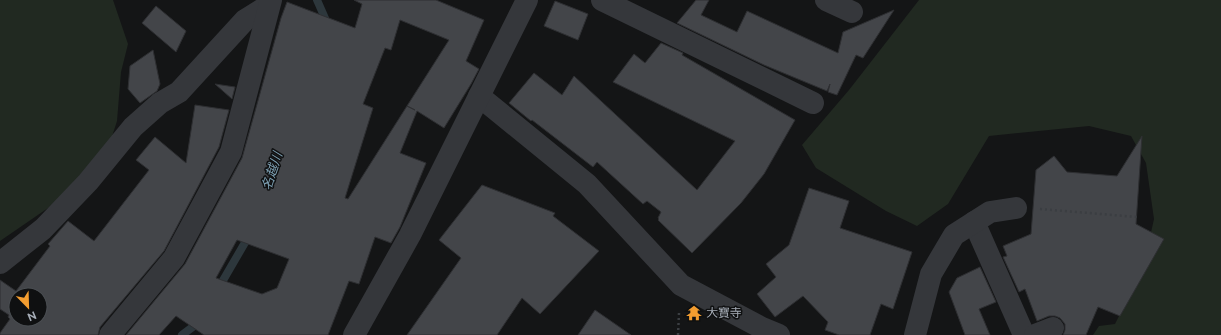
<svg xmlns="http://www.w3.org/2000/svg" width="1221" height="335" font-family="Raleway,'Noto Sans JP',sans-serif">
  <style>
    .green { fill: #212921 }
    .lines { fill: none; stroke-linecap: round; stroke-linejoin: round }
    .stream { stroke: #2d373c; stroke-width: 8 }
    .building { fill: #434549; stroke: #2e2f32; fill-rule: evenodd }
    .path { stroke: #3b3e42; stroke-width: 2.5; stroke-dasharray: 2 3; stroke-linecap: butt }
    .minor { stroke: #35373b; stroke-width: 22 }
    .labels { text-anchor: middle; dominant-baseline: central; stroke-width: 3; stroke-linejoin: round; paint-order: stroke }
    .poi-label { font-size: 12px; fill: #a6adb7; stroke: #0f1011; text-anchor: start }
    .water-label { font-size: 13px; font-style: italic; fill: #7d9fb2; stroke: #0f1011 }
  </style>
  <rect width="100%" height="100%" fill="#141516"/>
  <g class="green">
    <polygon points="0,0 113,0 128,44 121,72 117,121 106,155 48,208 0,241"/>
    <polygon points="919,0 1221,0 1221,335 1093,335 1099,326 1115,324 1143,268 1154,219 1146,163 1131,136 1089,126 989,136 948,204 917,226 886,211 816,168 802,145 849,90"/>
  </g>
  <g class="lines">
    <g class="stream">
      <polyline points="317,0 328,25"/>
      <polyline points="218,289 250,234"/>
      <polyline points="182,335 194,326 199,319"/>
    </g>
  </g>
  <g class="building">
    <path d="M354,0H436L484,20L466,61L479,69L471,84L444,128L417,111L400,153L426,163L400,227L391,243L375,237L359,284L349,281L328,335H204L176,316L159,335H126L185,264L242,158L281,18L287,2L355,28L362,4ZM400,20L449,40L407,106L415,110L407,106L348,199L345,198L373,108L363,104L385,48L391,50ZM237,240L289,259L277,288L262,294L216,278Z"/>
    <polygon points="696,0 709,0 701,15 737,32 747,11 838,53 843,32 894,10 863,58 856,55 837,95 828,92 830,84 827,91 764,65 677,23"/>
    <polygon points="555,1 588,14 578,40 544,26"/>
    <polygon points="156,6 186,31 176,52 142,23"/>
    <polygon points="661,43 683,53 682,55 795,120 764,174 741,203 692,253 658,220 659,219 658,218 661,212 647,201 643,204 597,162 593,167 532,120 531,121 509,103 534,73 562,95 574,76 697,190 735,141 613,82 634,54 645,63"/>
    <polygon points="153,50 160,84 157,91 140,103 128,89 130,66"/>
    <polygon points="215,84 235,87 232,99"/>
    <path d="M195,105L229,110L219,147L164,251L100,327L98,335H0V333L10,319L8,317L9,315L0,309V280L16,291L50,246L48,244L68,221L94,241L149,170L136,160L155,137L186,163ZM16,295H40V319H16Z"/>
    <polygon points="1142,136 1136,224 1164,239 1120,316 1098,307 1086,335 1063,335 1065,330 1065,324 1060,318 1055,316 1049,316 1037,321 1025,289 1019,292 1003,257 1007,256 1003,246 1031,234 1036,170 1054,156 1067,172 1117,176"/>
    <polygon points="482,185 555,213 553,216 599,251 540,314 522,298 497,335 407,335 461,258 439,240"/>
    <polygon points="809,188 849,201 840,228 912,252 893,309 881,304 870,335 839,335 825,330 828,322 803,296 775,317 757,294 776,277 766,264 789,245"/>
    <polygon points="980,267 996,302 979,309 990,335 965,335 949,292 957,278"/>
    <polygon points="595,310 631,335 578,335"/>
  </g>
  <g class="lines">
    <g class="path">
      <polyline points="1040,209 1137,217"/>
      <polyline points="678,335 679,313"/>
    </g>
    <g class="minor">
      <polyline points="602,0 813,103"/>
      <polyline points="826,0 852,12"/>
      <polyline points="479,96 587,184 681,285 762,328 779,335"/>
      <polyline points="974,222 1024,335"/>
      <polyline points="0,263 43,229 88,182 133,127 160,103 179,92 245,20 269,5"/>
      <polyline points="110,335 174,258 231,152 271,0"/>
      <polyline points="354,335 410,235 527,0"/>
      <polyline points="915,335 931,274 954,235 990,212 1016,208"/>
      <polyline points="1035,335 1053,328"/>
    </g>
  </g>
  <defs>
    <symbol id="temple-bare" viewBox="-9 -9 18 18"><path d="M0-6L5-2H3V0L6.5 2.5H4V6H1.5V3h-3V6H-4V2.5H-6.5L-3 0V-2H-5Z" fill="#f39d30" stroke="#0f1011" stroke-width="2.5" paint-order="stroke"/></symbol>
  </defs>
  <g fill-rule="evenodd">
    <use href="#temple-bare" x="683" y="302" width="22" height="22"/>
  </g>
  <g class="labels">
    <g class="poi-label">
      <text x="706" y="313">大寶寺</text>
    </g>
    <g class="water-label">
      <text transform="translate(272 171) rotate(-72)">名越川</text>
    </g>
  </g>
  <g transform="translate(28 307) rotate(157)"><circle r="19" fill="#0f1011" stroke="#4b4f53"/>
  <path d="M0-3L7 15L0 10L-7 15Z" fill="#f39d30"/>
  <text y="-6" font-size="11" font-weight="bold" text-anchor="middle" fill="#a6adb7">N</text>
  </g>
</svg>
